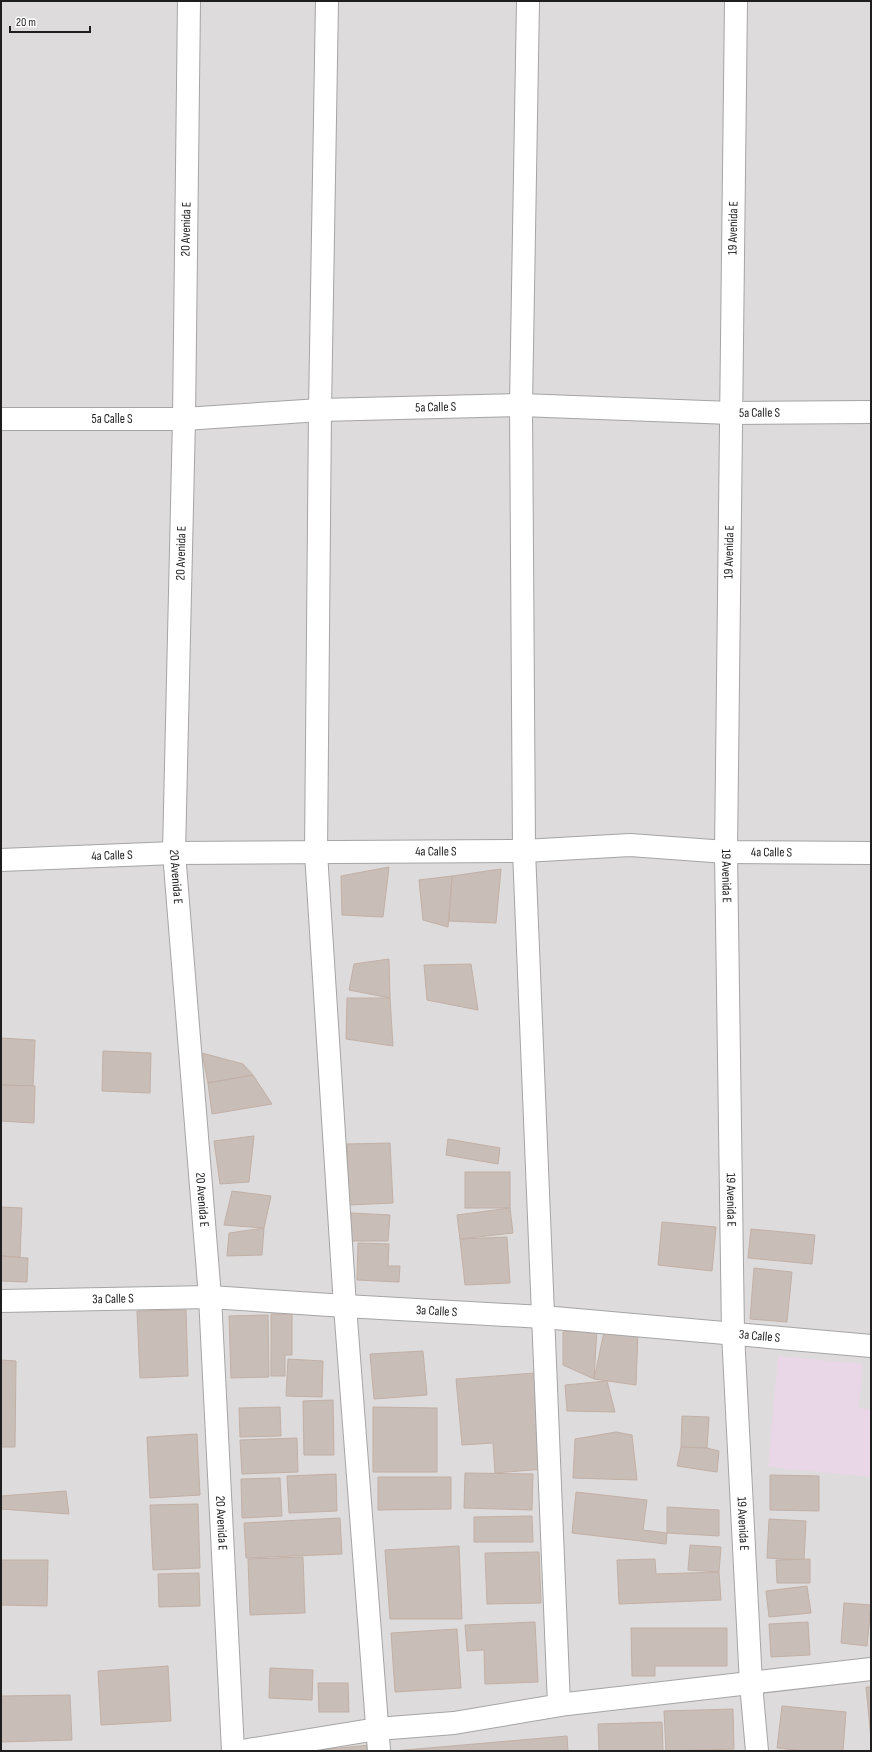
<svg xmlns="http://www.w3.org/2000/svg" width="872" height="1752" font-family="'Sofia Sans Condensed',sans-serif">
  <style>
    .residential { fill: #dddbdb }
    .industrial { fill: #e9d6e7 }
    .building { fill: #c8bdb7; stroke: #c2b0a6 }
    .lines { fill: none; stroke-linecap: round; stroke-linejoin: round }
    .minor-casing { stroke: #a5a5a5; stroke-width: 24 }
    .minor { stroke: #fff; stroke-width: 22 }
    .labels { text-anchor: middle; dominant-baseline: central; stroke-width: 3.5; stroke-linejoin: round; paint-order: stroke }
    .street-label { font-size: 13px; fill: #1e1e1e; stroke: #fff }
  </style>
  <rect width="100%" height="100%" fill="#f0ebe4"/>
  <rect class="residential" x="1" y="1" width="870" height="1750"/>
  <polygon class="industrial" points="778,1356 863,1364 859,1408 871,1409 871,1477 768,1467"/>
  <g class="building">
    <polygon points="389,867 383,917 342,915 341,876"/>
    <polygon points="501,869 496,923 449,921 452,876"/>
    <polygon points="452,876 448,927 423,920 419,880"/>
    <polygon points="389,959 390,998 349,990 354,964"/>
    <polygon points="471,964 478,1010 427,1000 424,965"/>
    <polygon points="347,998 390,998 393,1046 346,1039"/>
    <polygon points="1,1038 35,1040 33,1086 1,1085"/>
    <polygon points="103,1051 151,1053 150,1093 102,1091"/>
    <polygon points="202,1053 243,1064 253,1075 208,1083"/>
    <polygon points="253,1075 272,1104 212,1114 208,1083"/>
    <polygon points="1,1085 35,1086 34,1123 1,1121"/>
    <polygon points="254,1136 249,1182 220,1184 214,1141"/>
    <polygon points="448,1139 500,1148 498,1164 446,1155"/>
    <polygon points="390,1143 393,1203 349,1205 347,1144"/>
    <rect x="465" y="1172" width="45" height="36"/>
    <polygon points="232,1191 271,1196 264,1228 224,1225"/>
    <polygon points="1,1207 22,1208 20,1257 1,1256"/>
    <polygon points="510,1208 513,1233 460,1239 457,1215"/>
    <polygon points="351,1213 390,1215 388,1241 349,1241"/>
    <polygon points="662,1222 716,1227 712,1271 658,1265"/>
    <polygon points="264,1228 262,1255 227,1256 229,1233"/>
    <polygon points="751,1229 815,1235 812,1264 748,1258"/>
    <polygon points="507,1237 510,1283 465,1285 460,1239"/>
    <polygon points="358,1243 389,1244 388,1266 400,1266 399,1282 357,1280"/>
    <polygon points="1,1256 28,1258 27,1282 1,1281"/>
    <polygon points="754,1268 792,1272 787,1322 750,1319"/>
    <polygon points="186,1310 188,1376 140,1378 137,1311"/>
    <polygon points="271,1314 292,1314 292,1355 285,1355 285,1376 271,1376"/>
    <polygon points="268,1315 269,1377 231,1378 229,1316"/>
    <polygon points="597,1328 594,1379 563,1365 563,1332"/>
    <polygon points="638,1331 636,1385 594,1379 604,1332"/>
    <polygon points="423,1351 427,1395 374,1399 370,1354"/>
    <polygon points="288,1359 323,1361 322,1397 286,1396"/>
    <polygon points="1,1360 16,1361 15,1447 1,1447"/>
    <polygon points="535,1373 543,1469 495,1473 493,1443 462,1445 456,1379"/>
    <polygon points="607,1381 615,1412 567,1411 565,1385"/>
    <polygon points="333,1400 334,1455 304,1455 303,1401"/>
    <polygon points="280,1407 281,1436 240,1437 239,1408"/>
    <polygon points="373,1407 437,1408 437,1472 373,1472"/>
    <polygon points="682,1416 709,1417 707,1448 681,1447"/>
    <polygon points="616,1432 632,1435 637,1480 573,1478 575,1439"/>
    <polygon points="197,1434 200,1495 150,1498 147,1437"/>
    <polygon points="297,1438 298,1472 242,1474 240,1440"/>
    <polygon points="681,1447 707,1448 719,1451 717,1472 677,1466"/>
    <polygon points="465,1473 533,1474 532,1510 464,1508"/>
    <polygon points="336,1474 337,1511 289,1513 287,1476"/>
    <polygon points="770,1475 819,1476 819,1511 770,1510"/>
    <polygon points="378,1477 451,1477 451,1509 378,1510"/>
    <polygon points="280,1478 282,1516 242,1518 241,1479"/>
    <polygon points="66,1491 69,1514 1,1509 1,1496"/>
    <polygon points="576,1492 647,1500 643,1530 667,1533 666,1544 572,1533"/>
    <polygon points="198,1504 200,1568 153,1570 150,1505"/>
    <polygon points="667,1507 719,1510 719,1536 667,1533"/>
    <polygon points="532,1516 533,1542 474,1542 474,1517"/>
    <polygon points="340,1518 342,1554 246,1558 244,1523"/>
    <polygon points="769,1519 806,1521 804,1560 767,1558"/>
    <polygon points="690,1545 721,1547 719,1572 688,1570"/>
    <polygon points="459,1546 462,1619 390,1619 385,1550"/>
    <polygon points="539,1552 541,1603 487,1604 485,1553"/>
    <polygon points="303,1557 305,1613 250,1615 248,1559"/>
    <polygon points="655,1559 656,1574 719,1572 721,1600 619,1604 617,1560"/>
    <polygon points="810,1559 810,1583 777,1583 776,1560"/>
    <polygon points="1,1560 48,1560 47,1606 1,1605"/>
    <polygon points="199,1573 200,1606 159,1607 158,1574"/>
    <polygon points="807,1586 811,1613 769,1617 766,1591"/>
    <polygon points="844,1603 871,1605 867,1646 841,1643"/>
    <polygon points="535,1622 538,1682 485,1684 484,1650 467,1651 465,1625"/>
    <polygon points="808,1622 810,1655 771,1657 769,1624"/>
    <polygon points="631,1628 727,1628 727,1666 655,1666 655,1676 632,1676"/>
    <polygon points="457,1629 461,1688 395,1692 391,1633"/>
    <polygon points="168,1666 171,1721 101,1725 98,1671"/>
    <polygon points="270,1668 313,1670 312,1700 269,1698"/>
    <polygon points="318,1683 348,1683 349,1712 319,1712"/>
    <polygon points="866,1687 871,1687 871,1739"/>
    <polygon points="70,1695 72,1740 1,1742 1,1696"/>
    <polygon points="782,1706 846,1712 843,1751 805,1751 777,1748"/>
    <polygon points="733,1709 734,1749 666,1751 664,1711"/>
    <polygon points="662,1722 663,1751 599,1751 598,1724"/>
    <polygon points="567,1736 568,1751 393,1751"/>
    <polygon points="370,1745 371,1751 320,1751 320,1750"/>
  </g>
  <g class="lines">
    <defs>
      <g id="minor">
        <path id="s1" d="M189,1L184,419L174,853L210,1297L233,1751"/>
        <polyline points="327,1 320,410 316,853 345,1306 379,1751"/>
        <polyline points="528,1 521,405 524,851 559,1705"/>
        <path id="s2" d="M736,1L726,852L733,1333L751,1684L757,1751"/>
        <path id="s3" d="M1,419H184L320,410L521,405L731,413L871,412"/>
        <path id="s4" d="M1,860L174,853L524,851L630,845L726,852L871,853"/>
        <path id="s5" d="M1,1301L210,1297L345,1306L543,1317L871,1346"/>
        <polyline points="242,1751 377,1729 454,1723 567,1704 871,1669"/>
      </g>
    </defs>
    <use href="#minor" class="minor-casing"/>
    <use href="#minor" class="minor"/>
  </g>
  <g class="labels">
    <g class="street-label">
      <text transform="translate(733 228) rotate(-89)">19 Avenida E</text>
      <text transform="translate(186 229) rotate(-89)">20 Avenida E</text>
      <text stroke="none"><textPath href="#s3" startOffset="435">5a Calle S</textPath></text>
      <text stroke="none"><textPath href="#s3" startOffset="759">5a Calle S</textPath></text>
      <text stroke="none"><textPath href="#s3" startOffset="111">5a Calle S</textPath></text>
      <text transform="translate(729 552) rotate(-89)">19 Avenida E</text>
      <text transform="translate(181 553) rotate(-89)">20 Avenida E</text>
      <text stroke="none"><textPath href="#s4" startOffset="435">4a Calle S</textPath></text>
      <text stroke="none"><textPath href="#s4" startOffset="771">4a Calle S</textPath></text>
      <text stroke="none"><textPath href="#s4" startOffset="111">4a Calle S</textPath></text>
      <text stroke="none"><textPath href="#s2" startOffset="875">19 Avenida E</textPath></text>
      <text stroke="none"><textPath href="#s1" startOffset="876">20 Avenida E</textPath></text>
      <text stroke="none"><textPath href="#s1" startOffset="1200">20 Avenida E</textPath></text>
      <text stroke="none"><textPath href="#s2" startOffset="1199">19 Avenida E</textPath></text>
      <text stroke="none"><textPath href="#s5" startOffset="112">3a Calle S</textPath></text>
      <text stroke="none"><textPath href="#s5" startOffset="436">3a Calle S</textPath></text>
      <text stroke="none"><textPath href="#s5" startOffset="760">3a Calle S</textPath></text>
      <text stroke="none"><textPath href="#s1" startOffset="1524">20 Avenida E</textPath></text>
      <text stroke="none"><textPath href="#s2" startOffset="1523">19 Avenida E</textPath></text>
    </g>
  </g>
  <rect width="872" height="1752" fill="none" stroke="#1e1e1e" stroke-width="4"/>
  <path d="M10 26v6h80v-6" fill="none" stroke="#1e1e1e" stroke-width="2"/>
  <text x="16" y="26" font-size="12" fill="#1e1e1e" stroke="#ffffff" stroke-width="3" paint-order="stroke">20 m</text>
</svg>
